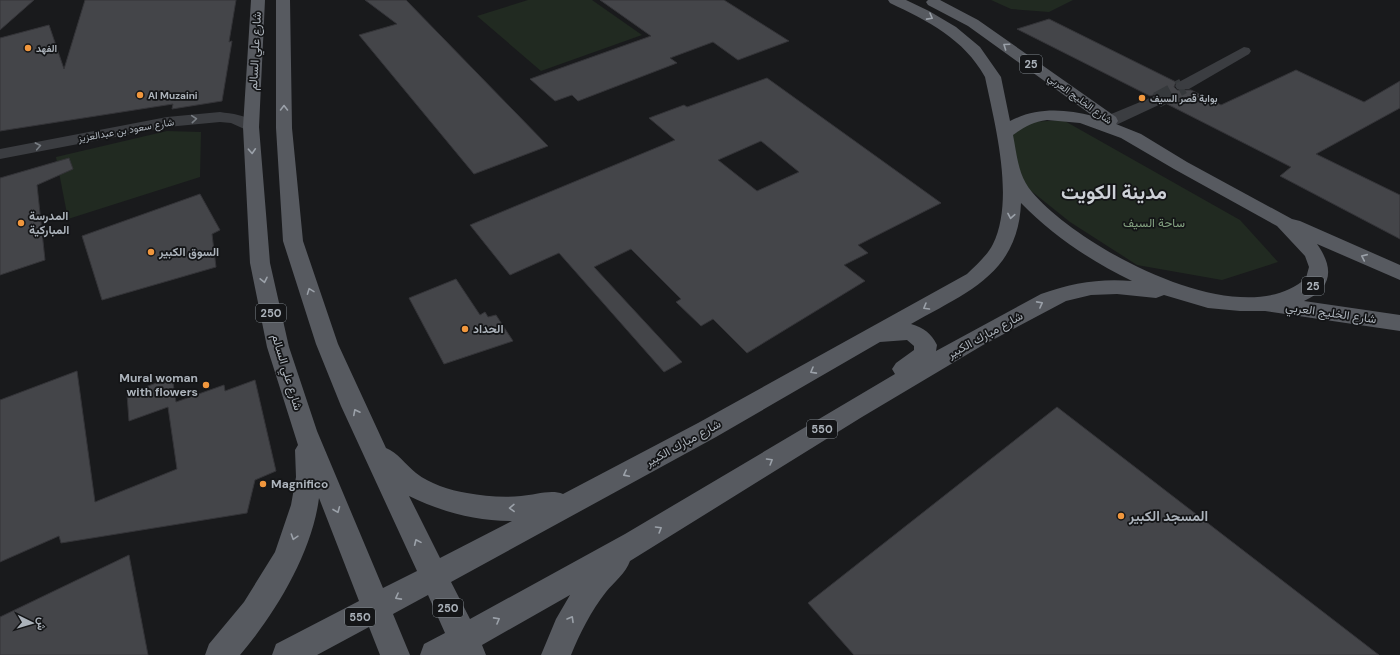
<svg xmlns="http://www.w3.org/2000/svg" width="1400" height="655" font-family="'DM Sans',Vazirmatn,sans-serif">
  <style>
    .green { fill: #212a21 }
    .building { fill: #444549; stroke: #343438; fill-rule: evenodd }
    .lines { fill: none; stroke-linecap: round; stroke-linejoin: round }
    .minor-tunnel { stroke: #36393c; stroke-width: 16; stroke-dasharray: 16 8; stroke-linecap: butt }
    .minor { fill: #3b3d41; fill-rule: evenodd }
    .major { fill: #575a60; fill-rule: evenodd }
    .oneway { stroke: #9ba1a9 }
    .oneway2 { stroke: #797e84 }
    .poi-dot { fill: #f1973d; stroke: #141517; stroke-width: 1.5 }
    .labels { text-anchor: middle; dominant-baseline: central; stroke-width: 3.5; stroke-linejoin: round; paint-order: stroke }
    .far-poi-label { font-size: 10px; font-weight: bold; fill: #acb3bb; stroke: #141517; text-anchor: start }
    .far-street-label { font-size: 10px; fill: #acb3bb; stroke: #141517 }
    .shield { fill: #141517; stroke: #7e848a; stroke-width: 1 }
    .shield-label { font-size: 11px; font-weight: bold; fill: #acb3bb }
    .street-label { font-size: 12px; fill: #acb3bb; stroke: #141517 }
    .poi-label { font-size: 12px; font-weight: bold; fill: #acb3bb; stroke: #141517; text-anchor: start }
    .park-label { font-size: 12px; fill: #87a684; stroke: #141517 }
    .near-poi-label { font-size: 14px; font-weight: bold; fill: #acb3bb; stroke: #141517; text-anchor: start }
    .town-label { font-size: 20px; font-weight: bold; fill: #cdd1d7; stroke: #141517 }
  </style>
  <rect width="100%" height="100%" fill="#191a1c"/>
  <g class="green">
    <polygon points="528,0 592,0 642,35 541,71 477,16"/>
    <polygon points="991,0 1073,0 1049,12 1011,9"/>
    <polygon points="1063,120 1240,220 1278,262 1222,280 1137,265 1070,222 1015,178 1007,136 1032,122"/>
    <polygon points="167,131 201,132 200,177 68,219 56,157"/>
  </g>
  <g class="building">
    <polygon points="0,0 34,0 0,30"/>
    <polygon points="85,0 236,0 229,42 232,41 222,101 172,109 173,104 0,131 0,38 49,25 64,69"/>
    <polygon points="365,0 406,0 548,146 474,174 359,35 397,24"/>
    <polygon points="600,0 724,0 789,41 738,60 713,42 670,58 677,63 578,101 572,95 555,101 530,79 651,36"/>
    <polygon points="1049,19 1176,82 1174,87 1177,90 1191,90 1221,105 1296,70 1364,102 1400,81 1400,108 1316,154 1400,195 1400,239 1280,176 1291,167 1165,103 1166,99 1163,96 1156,94 1150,96 1017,29"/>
    <path d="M767,78L941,203L858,245L868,253L844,265L865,281L747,353L713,319L701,326L676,302L681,299L631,249L594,267L682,362L664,372L559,253L510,275L470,225L675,140L649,118L684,105L687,107ZM761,141L799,172L757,191L718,160Z"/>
    <polygon points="69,158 73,169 37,185 45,260 0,275 0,178"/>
    <polygon points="200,194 220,230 212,234 216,267 102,300 82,236"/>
    <polygon points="456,279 480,315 485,312 488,317 496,315 513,341 444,364 409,298"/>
    <polygon points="77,371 95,502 177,469 168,407 129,421 127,394 172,377 176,402 224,385 225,391 255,380 276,471 255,480 247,513 61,543 59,536 0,562 0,400"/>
    <polygon points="1057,407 1379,655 854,655 808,603"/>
    <polygon points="129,555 148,655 0,655 0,617"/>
  </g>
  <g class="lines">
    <polyline class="minor-tunnel" points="1157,100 1183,86"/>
    <g class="minor">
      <polygon points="1244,47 1249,48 1251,51 1249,54 1189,89 1177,89 1175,86 1177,83"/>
      <polygon points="1157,95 1163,97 1165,100 1163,103 1116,125 1110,126 1104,125 1102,121 1104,117"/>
      <path d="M220,112C233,114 251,115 259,127L257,131L251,132L231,123L220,122L167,127L0,159V149L167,117Z"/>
    </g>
    <path class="major" d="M251,0H265L259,127L270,263L289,347L317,431L383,588L417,571L341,406L316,344L283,241L276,128V0H290L292,128L303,241L338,344L386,448C397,452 406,465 416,473C430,484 449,490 467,493C484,496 503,498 521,496C535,495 551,489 563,494L698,423L967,274C976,265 987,256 993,244C1015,199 995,125 985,77C964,39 928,21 890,3L888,0H906L929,11L956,27L980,47L1001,77L1010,121C1037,107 1065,109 1093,116L968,26L928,5L926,2L928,0H940L978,20L1116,117L1118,121L1116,124L1141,134L1187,162L1292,219L1300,221L1400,265V280L1317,244C1334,268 1333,288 1304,301L1400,315V331L1265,311H1240L1208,308L1164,295L1156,298L1117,294L1091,295L1066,301L983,345L862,417L630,561C626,573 614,582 606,592C591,611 580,633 571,655H541L556,619L570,595L482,645L486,655H420L424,644L445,633L428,595L393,614L410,655H380L369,627L317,655H272L276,644L359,601L319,498C312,553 275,614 240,655H205L209,644L244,602L275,552L291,505L296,477L295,450L298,445L267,347L250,263L243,127ZM1047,120L1080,123L1121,138L1174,169L1277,226L1305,256L1309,267L1306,278C1242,337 1078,247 1032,192C1018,176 1017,155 1013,135C1024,127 1033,122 1047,120ZM1021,203C1053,236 1091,261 1132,281C1101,278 1071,283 1041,294L936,351L937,345C931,333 924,328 911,324C965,293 1018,275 1021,203ZM907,340L914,346V350L896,363L892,369L895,374L625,534L470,619L451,582L716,437L880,342ZM409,496C442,512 476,521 512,521L440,558Z"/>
  </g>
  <defs><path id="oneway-chevron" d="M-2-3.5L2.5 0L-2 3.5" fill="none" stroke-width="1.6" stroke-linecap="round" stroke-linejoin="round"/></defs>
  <g class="oneway">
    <use href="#oneway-chevron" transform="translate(930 17) rotate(29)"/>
    <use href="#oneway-chevron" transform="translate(1006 46) rotate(-145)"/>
    <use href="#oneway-chevron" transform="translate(284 108) rotate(-90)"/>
    <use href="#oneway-chevron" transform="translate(252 151) rotate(87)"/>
    <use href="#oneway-chevron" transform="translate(1011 216) rotate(100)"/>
    <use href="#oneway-chevron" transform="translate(1364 257) rotate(-156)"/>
    <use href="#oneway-chevron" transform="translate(264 280) rotate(78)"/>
    <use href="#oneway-chevron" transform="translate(310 291) rotate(-111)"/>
    <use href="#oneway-chevron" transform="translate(1040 304) rotate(-28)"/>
    <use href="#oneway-chevron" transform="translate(926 307) rotate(150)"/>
    <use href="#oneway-chevron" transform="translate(813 371) rotate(151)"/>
    <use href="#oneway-chevron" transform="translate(356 412) rotate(-117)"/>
    <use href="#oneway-chevron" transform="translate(770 461) rotate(-31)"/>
    <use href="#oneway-chevron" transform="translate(626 474) rotate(153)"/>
    <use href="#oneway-chevron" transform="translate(512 508) rotate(179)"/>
    <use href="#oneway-chevron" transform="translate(337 510) rotate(68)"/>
    <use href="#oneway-chevron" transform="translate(659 529) rotate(-31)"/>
    <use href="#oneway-chevron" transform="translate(294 537) rotate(108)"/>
    <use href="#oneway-chevron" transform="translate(417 542) rotate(-114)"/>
    <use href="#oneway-chevron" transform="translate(398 597) rotate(152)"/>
    <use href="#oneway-chevron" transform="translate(571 619) rotate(-60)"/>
    <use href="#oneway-chevron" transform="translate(497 620) rotate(-29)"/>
  </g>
  <g class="oneway2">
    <use href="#oneway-chevron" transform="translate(194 119) rotate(-5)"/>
    <use href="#oneway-chevron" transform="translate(38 146) rotate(-11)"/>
  </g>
  <g class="poi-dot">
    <circle cx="28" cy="48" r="4"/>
    <circle cx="140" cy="95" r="4"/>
    <circle cx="1142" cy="98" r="4"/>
    <circle cx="21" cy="223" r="4"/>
    <circle cx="151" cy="252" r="4"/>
    <circle cx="465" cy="329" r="4"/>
    <circle cx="206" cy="385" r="4"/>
    <circle cx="263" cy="484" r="4"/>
    <circle cx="1121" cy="516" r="4"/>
  </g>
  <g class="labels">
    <g class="far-poi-label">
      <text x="36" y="48">الفهد</text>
      <text x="148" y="95">Al Muzaini</text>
      <text x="1150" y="98">بوابة قصر السيف</text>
    </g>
    <g class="far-street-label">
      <text transform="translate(1080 99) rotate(36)">شارع الخليج العربي</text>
      <text transform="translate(126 130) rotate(-10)">شارع سعود بن عبدالعزيز</text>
    </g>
    <g class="shield">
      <rect x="1020" y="55" width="22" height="18" rx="3"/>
      <rect x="1302" y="277" width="22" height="18" rx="3"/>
      <rect x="256" y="304" width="30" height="18" rx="3"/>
      <rect x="807" y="420" width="30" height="18" rx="3"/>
      <rect x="433" y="599" width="30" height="18" rx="3"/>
      <rect x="345" y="608" width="30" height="18" rx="3"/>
    </g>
    <g class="shield-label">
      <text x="1031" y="64">25</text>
      <text x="1313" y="286">25</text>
      <text x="271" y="313">250</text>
      <text x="822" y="429">550</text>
      <text x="448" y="608">250</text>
      <text x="360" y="617">550</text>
    </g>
    <g class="street-label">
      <text transform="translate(255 51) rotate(-87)">شارع علي السالم</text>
      <text transform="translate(1331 313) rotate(8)">شارع الخليج العربي</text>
      <text transform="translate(985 335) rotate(-29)">شارع مبارك الكبير</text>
      <text transform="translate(287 372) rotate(73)">شارع علي السالم</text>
      <text transform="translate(683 443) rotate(-29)">شارع مبارك الكبير</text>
    </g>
    <g class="poi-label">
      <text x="29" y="216">المدرسة<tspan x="29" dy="14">المباركية</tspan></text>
      <text x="159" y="252">السوق الكبير</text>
      <text x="473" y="329">الحداد</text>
      <text x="198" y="378" text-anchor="end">Mural woman<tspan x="198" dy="14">with flowers</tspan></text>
      <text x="271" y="484">Magnifico</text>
    </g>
    <g class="park-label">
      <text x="1154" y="223">ساحة السيف</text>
    </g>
    <g class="near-poi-label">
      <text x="1129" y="516">المسجد الكبير</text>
    </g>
    <g class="town-label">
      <text x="1114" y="192">مدينة الكويت</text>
    </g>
  </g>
  <g transform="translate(32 623) rotate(95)" stroke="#141517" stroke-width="3" paint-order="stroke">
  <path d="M0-3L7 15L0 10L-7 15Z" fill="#acb3bb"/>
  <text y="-6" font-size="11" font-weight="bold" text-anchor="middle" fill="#acb3bb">ش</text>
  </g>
</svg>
